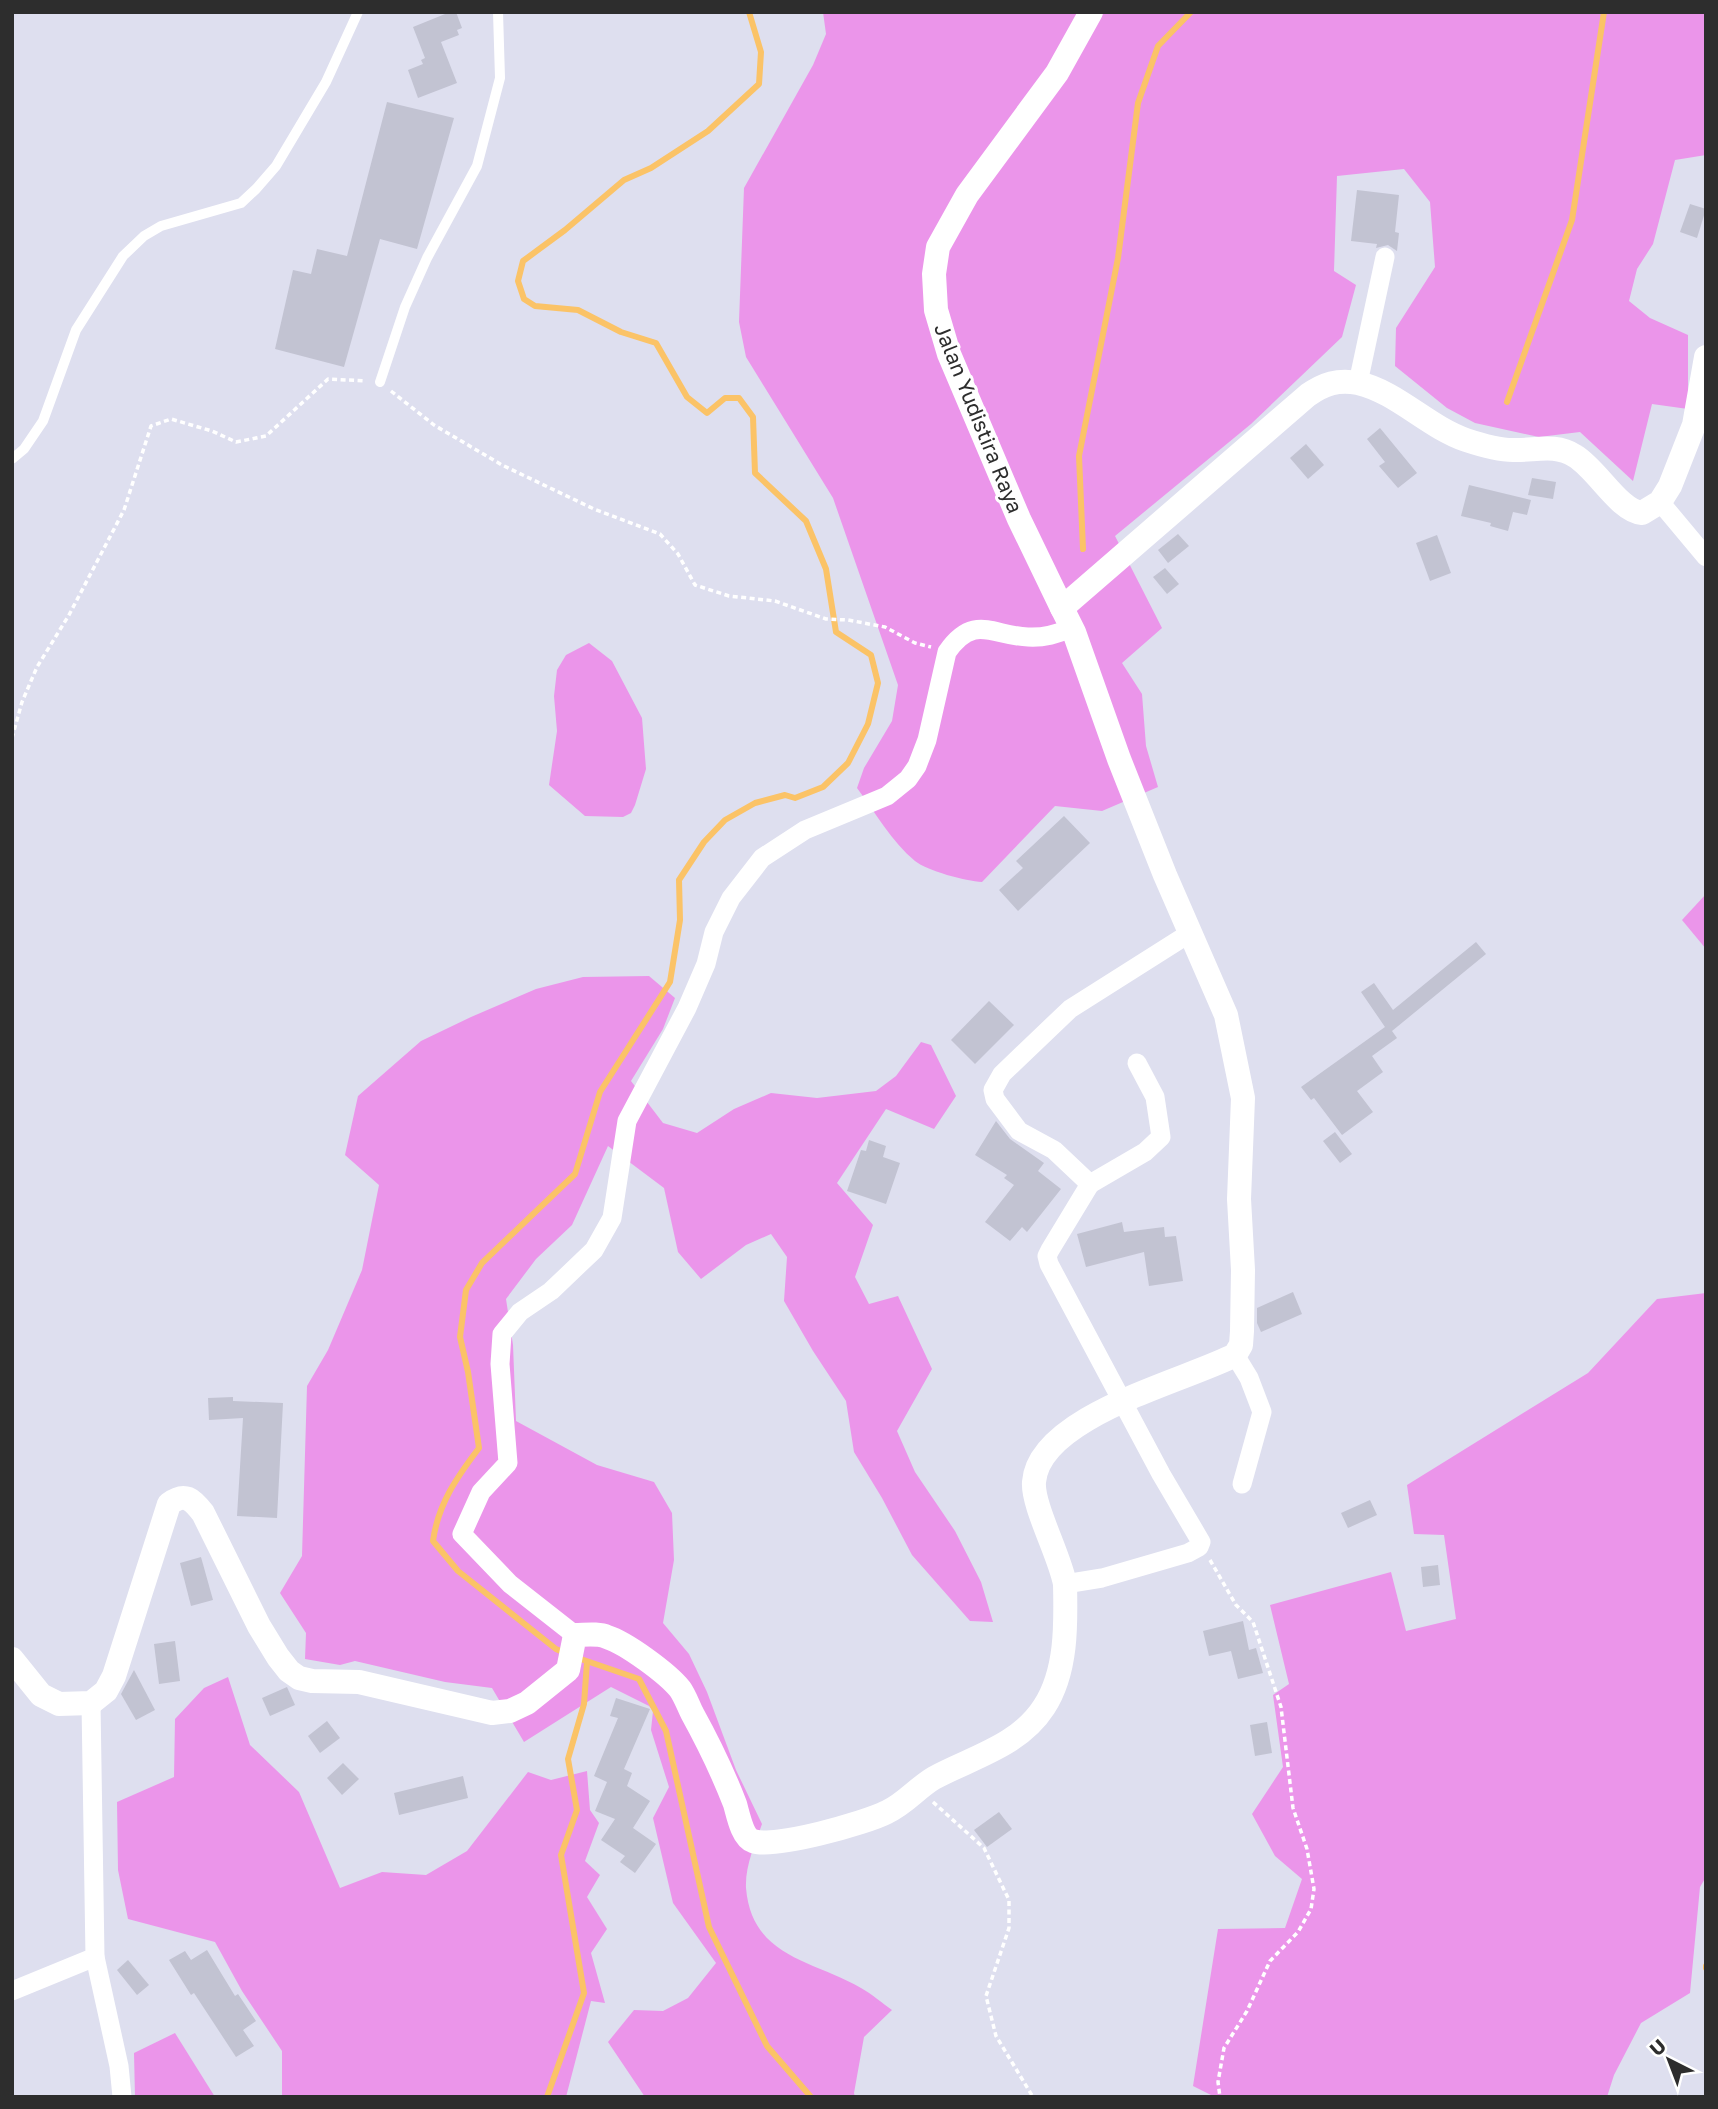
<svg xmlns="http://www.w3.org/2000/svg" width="1718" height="2109" font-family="'Golos Text',sans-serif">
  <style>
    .green { fill: #eb95ea }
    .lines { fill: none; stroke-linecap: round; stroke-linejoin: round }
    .stream { stroke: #fbc367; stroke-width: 6 }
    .building { fill: #c2c3d2 }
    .path { stroke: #fff; stroke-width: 3.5; stroke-dasharray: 5 3.5; stroke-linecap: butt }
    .service { stroke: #fff; stroke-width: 10 }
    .minor { stroke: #fff; stroke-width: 19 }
    .tertiary { stroke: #fff; stroke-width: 24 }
    .labels { text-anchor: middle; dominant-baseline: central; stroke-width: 6; stroke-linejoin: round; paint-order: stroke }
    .street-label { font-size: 21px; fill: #2d2d2d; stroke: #fff }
  </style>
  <rect width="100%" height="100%" fill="#dedfef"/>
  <g class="green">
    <path d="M823,12H1706V155L1675,160L1653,244L1637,269L1629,301L1650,318L1688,335V409L1652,404L1633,481L1580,432L1539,437L1475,423L1447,408L1395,366L1396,328L1435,267L1430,202L1404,169L1337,176L1334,271L1356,285L1342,337L1251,424L1115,536L1162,628L1122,663L1142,694L1146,746L1158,787L1102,811L1055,806L982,882C966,881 927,871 915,861C892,842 875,812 857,788L864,768L892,721L898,685L833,498L746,357L739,322L744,188L813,65L826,34Z"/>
    <polygon points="589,643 612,661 642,718 646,769 635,805 631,813 623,817 585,816 549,785 557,731 554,696 557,670 566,655"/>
    <polygon points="1706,894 1706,949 1682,920"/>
    <path d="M649,976L675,998L663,1029L631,1081L663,1123L697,1133L734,1109L771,1093L817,1098L876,1091L896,1076L921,1042L931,1045L956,1096L934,1129L886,1109L837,1183L873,1225L855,1277L869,1304L898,1296L932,1369L897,1431L915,1472L955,1531L981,1582L993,1622L970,1621L912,1555L882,1498L854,1452L846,1401L813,1351L784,1301L787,1257L771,1234L746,1245L701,1279L678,1252L664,1188L608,1146L572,1225L536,1259L506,1299L513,1345L516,1421L597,1465L654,1482L672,1513L674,1560L663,1623L689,1654L707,1692L736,1770L762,1824C755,1844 745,1866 746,1888C752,1958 813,1960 861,1988C872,1994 882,2003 892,2010L864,2037L854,2093L855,2097H645L608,2042L634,2010L663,2011L688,1998L716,1963L673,1903L653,1818L669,1787L651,1730L653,1711L649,1706L611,1687L524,1742L492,1688L445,1682L355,1661L340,1665L305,1659L306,1633L280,1593L302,1556L307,1386L328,1350L362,1270L379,1185L345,1155L358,1096L421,1041L471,1017L536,989L583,977Z"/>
    <polygon points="1706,1293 1706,1877 1700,1887 1690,1993 1641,2023 1614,2075 1607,2097 1215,2097 1193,2086 1218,1929 1285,1928 1302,1879 1275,1856 1252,1814 1283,1767 1273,1695 1289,1684 1270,1605 1391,1572 1406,1631 1456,1619 1444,1535 1414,1534 1407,1485 1588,1373 1657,1299"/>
    <polygon points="228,1677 250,1745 299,1792 340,1888 382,1872 426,1875 467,1851 528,1772 551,1780 587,1771 590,1810 599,1823 585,1861 600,1875 587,1897 607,1929 591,1953 605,2003 591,2001 566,2097 282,2097 282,2051 242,1991 215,1942 128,1919 118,1870 117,1802 174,1777 175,1719 204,1688"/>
    <polygon points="175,2033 215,2097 135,2097 134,2053"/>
  </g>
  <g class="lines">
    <g class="stream">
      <polyline points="1507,402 1572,220 1604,12"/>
      <polyline points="1083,549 1079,456 1118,258 1138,103 1158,46 1191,12"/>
      <path d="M565,1653L556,1649L458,1571L433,1541C438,1504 457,1477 479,1448L468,1372L460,1337L466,1290L482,1263L575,1174L600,1092L670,982L680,920L679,880L704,842L725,820L755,803L785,795L795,798L823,787L848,763L868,724L878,683L871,655L836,632L826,569L806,521L755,473L753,417L739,398H725L707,413L687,397L656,343L621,332L578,310L535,306L524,299L518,281L523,261L565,230L624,180L651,168L708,131L759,84L761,52L749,12"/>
      <polyline points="575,1657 639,1679 666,1731 709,1927 767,2046 811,2097"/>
      <polyline points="1706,1966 1706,1968"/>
      <polyline points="547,2097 584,1993 561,1855 577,1810 568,1759 584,1704 587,1662"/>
    </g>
  </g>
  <g class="building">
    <polygon points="450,12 456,12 462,28 457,30 459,35 441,42 457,83 418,98 408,70 423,64 421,60 425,58 413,27"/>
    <polygon points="387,102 454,118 417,249 380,239 344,367 275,349 293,270 311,274 317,249 347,256"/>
    <polygon points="1357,190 1399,195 1395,232 1399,233 1397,251 1388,245 1376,248 1377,244 1351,241"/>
    <polygon points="1690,204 1706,209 1697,238 1680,232"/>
    <polygon points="1380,428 1417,473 1398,488 1379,466 1385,462 1367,439"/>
    <polygon points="1306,444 1324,465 1308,479 1290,458"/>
    <polygon points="1532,478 1556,482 1553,499 1528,495"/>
    <polygon points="1469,485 1531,500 1527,515 1513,512 1508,531 1490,526 1491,523 1461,516"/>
    <polygon points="1178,534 1189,546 1168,563 1158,550"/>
    <polygon points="1437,535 1451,573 1430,581 1416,543"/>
    <polygon points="1165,568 1179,584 1167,594 1153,577"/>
    <polygon points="1064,816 1090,843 1018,911 999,890 1023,868 1016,861"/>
    <polygon points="1476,942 1486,954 1392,1031 1397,1038 1372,1056 1383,1072 1357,1091 1373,1112 1342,1135 1314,1098 1311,1100 1301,1087 1385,1027 1361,992 1374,983 1393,1010"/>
    <polygon points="989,1001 1014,1025 975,1064 951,1040"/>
    <polygon points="996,1121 1010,1139 1044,1163 1038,1171 1061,1189 1027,1232 1022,1227 1010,1241 985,1222 1014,1185 1004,1178 1007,1175 975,1155"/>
    <polygon points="1335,1132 1352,1154 1340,1163 1323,1141"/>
    <polygon points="869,1140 886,1146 883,1157 900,1163 886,1204 847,1191 861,1150 866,1151"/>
    <polygon points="1122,1222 1124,1232 1164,1227 1165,1237 1176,1236 1183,1281 1149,1286 1144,1252 1086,1267 1077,1234"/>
    <polygon points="1293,1292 1302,1314 1261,1332 1257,1323 1257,1308"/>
    <polygon points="233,1397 233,1401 283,1403 277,1518 237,1516 243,1418 209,1420 208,1398"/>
    <polygon points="1370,1500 1377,1515 1348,1528 1341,1513"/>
    <polygon points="201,1557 213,1600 191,1606 180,1563"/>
    <polygon points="1438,1565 1440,1585 1423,1587 1421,1567"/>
    <polygon points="1243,1621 1249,1650 1256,1648 1263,1673 1238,1679 1231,1651 1209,1656 1203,1631"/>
    <polygon points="175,1641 180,1681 159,1684 154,1644"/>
    <polygon points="134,1670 155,1710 136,1720 121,1694"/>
    <polygon points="287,1687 295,1705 270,1716 262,1698"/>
    <polygon points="616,1698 650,1709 624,1769 632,1773 627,1786 650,1801 633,1828 656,1844 635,1873 620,1862 625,1856 601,1840 615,1819 595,1811 607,1782 594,1776 618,1718 610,1716"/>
    <polygon points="327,1721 340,1738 320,1753 308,1736"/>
    <polygon points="1267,1722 1272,1753 1255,1756 1250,1725"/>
    <polygon points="343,1763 359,1779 342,1795 327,1778"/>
    <polygon points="463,1776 468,1798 399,1815 394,1793"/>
    <polygon points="999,1812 1012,1829 987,1847 974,1830"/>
    <polygon points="207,1950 235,1996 238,1994 256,2021 243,2030 254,2046 236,2057 194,1993 191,1995 169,1960 185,1951 191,1960"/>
    <polygon points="128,1960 149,1985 137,1995 117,1970"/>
  </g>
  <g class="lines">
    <g class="path">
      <polyline points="391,391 434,425 502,465 594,509 660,534 678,554 695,585 729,596 775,601 826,619 848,620 885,627 915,643 931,647"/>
      <polyline points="12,738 22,702 37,667 69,615 124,510 151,426 171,419 212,431 236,442 266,436 328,379 366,381"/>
      <polyline points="1210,1560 1236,1605 1253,1622 1281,1707 1293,1808 1307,1849 1314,1889 1311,1909 1298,1932 1270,1961 1247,2011 1224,2048 1218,2082 1220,2097"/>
      <polyline points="933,1802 984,1848 1009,1900 1009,1928 986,1996 996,2036 1033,2097"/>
    </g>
    <g class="service">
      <polyline points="380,382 405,307 427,258 477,166 500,78 498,12"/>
      <polyline points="12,459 24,449 43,421 76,330 123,256 144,236 161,226 241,203 256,189 276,166 326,82 358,12"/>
    </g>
    <g class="minor">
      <polyline points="1358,383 1385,257"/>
      <polyline points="1660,502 1706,557"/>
      <polyline points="1090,1184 1145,1152 1161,1137 1155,1097 1137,1063"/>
      <polyline points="1235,1355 1249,1378 1262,1412 1242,1484"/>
      <polyline points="1065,1584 1102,1578 1188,1553 1199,1547 1201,1542 1161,1474 1049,1264 1047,1256 1050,1250 1090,1184 1054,1150 1019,1131 995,1099 993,1090 1002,1074 1070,1009 1190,933"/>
      <path d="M575,1635L510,1584L462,1534L481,1492L508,1463L500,1364L502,1334L520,1312L551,1291L594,1250L612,1218L627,1121L687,1008L706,964L714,932L731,898L762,858L805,830L887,796L908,779L917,766L927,740L947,652C974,613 993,636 1028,637C1044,638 1057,634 1072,628"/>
      <polyline points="95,1957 119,2066 122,2097"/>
      <polyline points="12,1991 95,1957 91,1703"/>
    </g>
    <g class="tertiary">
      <polyline points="1062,608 1019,519 949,354 936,310 934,274 938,247 967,195 1057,73 1091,12"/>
      <path d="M12,1659L41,1695L59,1704L91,1703L106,1691L114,1676L169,1504C185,1492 192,1499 203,1513L259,1626L278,1657L289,1671L299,1678L312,1681L359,1682L492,1713L510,1711L527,1703L568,1670L575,1635C585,1635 598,1633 607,1637C626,1643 667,1673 680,1689C685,1696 688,1705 692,1713C708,1742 723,1773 735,1804C738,1814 742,1837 753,1841C773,1849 866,1823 887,1812C905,1804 917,1788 934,1778C973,1757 1019,1746 1044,1707C1067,1672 1066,1624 1065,1584C1060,1556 1032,1505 1034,1482C1039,1416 1185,1381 1235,1355L1241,1345L1242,1331L1243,1270L1239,1199L1243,1098L1226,1015L1165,875L1119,759L1074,632L1062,608L1308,395C1324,384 1338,379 1358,383C1397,392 1428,427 1466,440C1481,445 1497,450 1513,450C1534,451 1555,443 1575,456C1597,469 1619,511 1642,513L1660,502L1670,486L1694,425L1706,357"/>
    </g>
  </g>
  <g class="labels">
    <g class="street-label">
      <text transform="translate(979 418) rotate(68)">Jalan Yudistira Raya</text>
    </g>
  </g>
  <rect width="1718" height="2109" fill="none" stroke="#2d2d2d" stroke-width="28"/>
  <g transform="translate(1669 2060) rotate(318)" stroke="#ffffff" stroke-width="5" paint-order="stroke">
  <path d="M0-5L12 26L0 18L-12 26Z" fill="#2d2d2d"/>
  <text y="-10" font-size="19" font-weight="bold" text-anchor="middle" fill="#2d2d2d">U</text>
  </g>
</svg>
